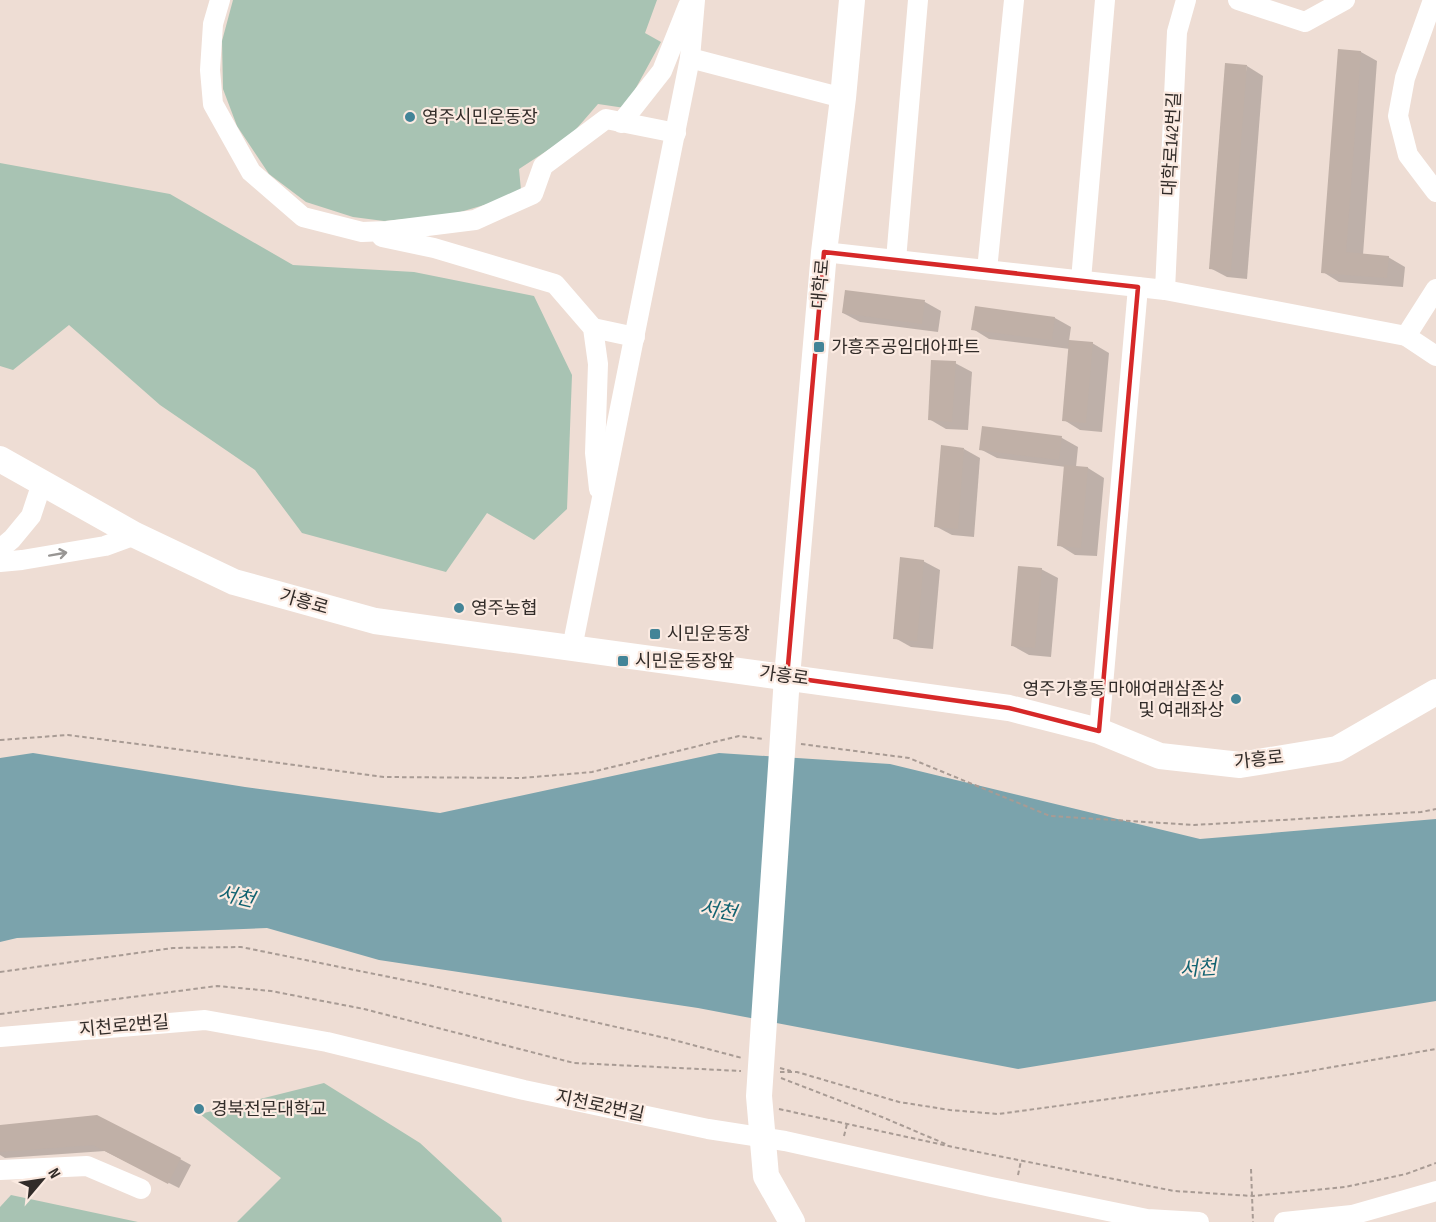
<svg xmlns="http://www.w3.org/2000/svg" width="1436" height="1222" font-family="'Sofia Sans Condensed','Noto Sans KR',sans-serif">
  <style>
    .green { fill: #a8c3b3 }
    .water { fill: #7ba3ac }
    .shadow { fill: #0003 }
    .building { fill: #c0b0a7 }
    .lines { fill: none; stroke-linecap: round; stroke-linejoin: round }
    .path { stroke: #a89b94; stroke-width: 2; stroke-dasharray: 4.5 3; stroke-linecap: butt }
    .minor { stroke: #fff; stroke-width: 20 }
    .major { stroke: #fff; stroke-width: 26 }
    .oneway { stroke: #989694 }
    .marked { fill: none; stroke: #d62828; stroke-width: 4.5; stroke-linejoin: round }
    .poi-dot { fill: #438497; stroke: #fbeae1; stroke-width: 2 }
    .labels { text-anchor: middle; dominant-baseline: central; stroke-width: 4.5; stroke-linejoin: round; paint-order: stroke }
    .poi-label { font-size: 18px; fill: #322c29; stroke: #fbeae1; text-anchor: start }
    .street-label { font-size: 18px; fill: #322c29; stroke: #fbeae1 }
    .water-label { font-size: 20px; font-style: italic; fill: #126371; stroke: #fbeae1 }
  </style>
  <rect width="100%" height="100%" fill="#eeddd4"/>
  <g class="green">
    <polygon points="233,0 657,0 645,33 661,42 625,108 598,104 571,135 519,169 521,190 491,203 450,215 384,221 353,217 306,202 269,174 237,126 223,89 222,41"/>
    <polygon points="0,163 170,194 293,265 414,272 534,296 572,375 567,509 534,540 487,513 446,572 302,533 255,470 160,405 69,325 13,370 0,366"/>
    <polygon points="324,1083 420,1143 501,1218 502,1222 237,1222 281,1178 200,1114"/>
    <polygon points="11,1195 138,1222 0,1222 0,1207"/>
  </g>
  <polygon class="water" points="33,753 245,787 440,813 719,753 890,764 1200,839 1436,819 1436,1001 1018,1069 698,1008 379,960 267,928 17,938 0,942 0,758"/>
  <g class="shadow">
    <polygon points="1339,50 1361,52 1377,61 1363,255 1388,257 1405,267 1403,287 1339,282 1323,272"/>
    <polygon points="1247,66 1263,76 1247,279 1227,277 1210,268"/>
    <polygon points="925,302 941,311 938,332 860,322 843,313"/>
    <polygon points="1055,318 1071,327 1069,341 1092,343 1109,353 1102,432 1080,430 1064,420 1070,349 989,339 973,329"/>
    <polygon points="955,363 972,372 968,430 946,429 929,419"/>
    <polygon points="1062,438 1078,447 1076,467 1088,468 1104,478 1097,556 1075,555 1059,545 1066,467 997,458 980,449"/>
    <polygon points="964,449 980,458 974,537 952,535 935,526"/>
    <polygon points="923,561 940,570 933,649 911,647 895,638"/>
    <polygon points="1041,569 1058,578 1051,657 1029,655 1013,646"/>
    <polygon points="0,1126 180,1159 191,1165 179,1188 105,1151 5,1158 0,1155"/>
  </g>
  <g class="building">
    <polygon points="1338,49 1361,51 1346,252 1389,256 1387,278 1321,273"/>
    <polygon points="1225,63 1247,65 1231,271 1209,269"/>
    <polygon points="845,290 925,300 922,324 842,313"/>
    <polygon points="975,306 1055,317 1052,340 971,330"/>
    <polygon points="1069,340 1093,342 1086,423 1062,421"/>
    <polygon points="931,360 956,361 952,422 928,420"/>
    <polygon points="982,426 1062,436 1059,460 979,450"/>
    <polygon points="941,445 964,448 958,529 934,527"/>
    <polygon points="1064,465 1088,467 1081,548 1057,546"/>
    <polygon points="900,557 924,560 917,641 893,639"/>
    <polygon points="1018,566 1042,568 1035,648 1011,646"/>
    <polygon points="97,1115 181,1158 168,1184 93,1145 0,1152 0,1125"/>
  </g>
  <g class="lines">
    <g class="path">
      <polyline points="0,740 68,735 176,749 384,777 522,778 592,772 739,736 763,739"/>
      <polyline points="801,744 909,758 1050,816 1194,825 1421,812 1436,809"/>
      <polyline points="0,972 173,948 241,947 424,984 670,1039 742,1058"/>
      <polyline points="0,1014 217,986 271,991 364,1009 574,1063 741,1071"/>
      <polyline points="780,1068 791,1071"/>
      <polyline points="780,1072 797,1072 899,1102 950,1110 998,1114 1287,1075 1436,1049"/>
      <polyline points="781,1078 882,1117 948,1145"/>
      <polyline points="779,1109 953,1147 1174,1191 1253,1196 1345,1187 1406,1174 1436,1163"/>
      <polyline points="844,1136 847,1124"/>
      <polyline points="1251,1169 1253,1222"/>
      <polyline points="1018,1175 1021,1161"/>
    </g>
    <g class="minor">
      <polyline points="220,0 213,24 210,70 213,104 251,172 303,217 362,232 387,231 475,220 533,194 543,166 606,119 676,133"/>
      <polyline points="1238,0 1305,22 1345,0"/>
      <polyline points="1433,0 1405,78 1398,116 1408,155 1436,192"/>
      <polyline points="690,58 843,98"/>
      <polyline points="621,123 662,71 688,6"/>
      <polyline points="382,237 434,248 555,284 593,328 598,364 595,453 599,489"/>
      <polyline points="824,252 1165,290 1177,32 1186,0"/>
      <polyline points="896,260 918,0"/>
      <polyline points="987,270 1014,0"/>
      <polyline points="1081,280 1105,0"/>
      <polyline points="1165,290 1406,336 1436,356"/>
      <polyline points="593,328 635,337"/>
      <polyline points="1406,336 1436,289"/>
      <polyline points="0,549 12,539 31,516 42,483"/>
      <polyline points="0,562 22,560 105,546 135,535"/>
      <polyline points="572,648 690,58 695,0"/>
      <polyline points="1099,731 1138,287"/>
      <polyline points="0,1037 205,1020 327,1042 524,1090 708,1129 785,1141 991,1187 1147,1219 1199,1222"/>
      <polyline points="0,1170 87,1166 141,1189"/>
      <polyline points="1284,1222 1352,1215 1436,1191"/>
    </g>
    <g class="major">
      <polyline points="0,459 135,535 234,582 375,621 1009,708 1099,731 1160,756 1240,765 1337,749 1436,692"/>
      <polyline points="792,1222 766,1176 759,1096 787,677 824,252 843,98 852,0"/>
    </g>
  </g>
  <defs><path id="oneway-shaft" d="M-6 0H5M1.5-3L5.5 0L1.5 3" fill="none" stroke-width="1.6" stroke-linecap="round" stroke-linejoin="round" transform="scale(1.5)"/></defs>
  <use class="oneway" href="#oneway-shaft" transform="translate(58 554) rotate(-10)"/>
  <path class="marked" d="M824,252L1138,287L1099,731L1009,708L787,677Z"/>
  <g class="poi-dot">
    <circle cx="410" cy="117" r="6"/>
    <rect x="813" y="341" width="12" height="12" rx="3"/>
    <circle cx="459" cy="608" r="6"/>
    <rect x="649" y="628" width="12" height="12" rx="3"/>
    <rect x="617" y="655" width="12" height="12" rx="3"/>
    <circle cx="1236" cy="699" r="6"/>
    <circle cx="199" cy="1109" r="6"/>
  </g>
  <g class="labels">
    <g class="poi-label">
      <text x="422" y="117">영주시민운동장</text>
      <text x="831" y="347">가흥주공임대아파트</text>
      <text x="471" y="608">영주농협</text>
      <text x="667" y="634">시민운동장</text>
      <text x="635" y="661">시민운동장앞</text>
      <text x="1224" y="689" text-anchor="end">영주가흥동 마애여래삼존상<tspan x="1224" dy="21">및 여래좌상</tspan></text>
      <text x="211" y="1109">경북전문대학교</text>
    </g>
    <g class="street-label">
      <text transform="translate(1172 144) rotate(-87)">대학로142번길</text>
      <text transform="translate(821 284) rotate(-85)">대학로</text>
      <text transform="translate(304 602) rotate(16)">가흥로</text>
      <text transform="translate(784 676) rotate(8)">가흥로</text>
      <text transform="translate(1259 760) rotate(-6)">가흥로</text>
      <text transform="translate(124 1026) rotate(-5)">지천로2번길</text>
      <text transform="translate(600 1106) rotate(12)">지천로2번길</text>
    </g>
    <g class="water-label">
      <text transform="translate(236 897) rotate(13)">서천</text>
      <text transform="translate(718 911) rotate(10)">서천</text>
      <text transform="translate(1198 969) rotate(-4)">서천</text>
    </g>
  </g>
  <g transform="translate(42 1180) rotate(61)" stroke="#fbeae1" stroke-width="4.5" paint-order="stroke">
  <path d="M0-4.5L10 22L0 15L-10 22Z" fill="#322c29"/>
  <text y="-9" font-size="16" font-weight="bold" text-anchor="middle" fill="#322c29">N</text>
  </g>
</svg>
